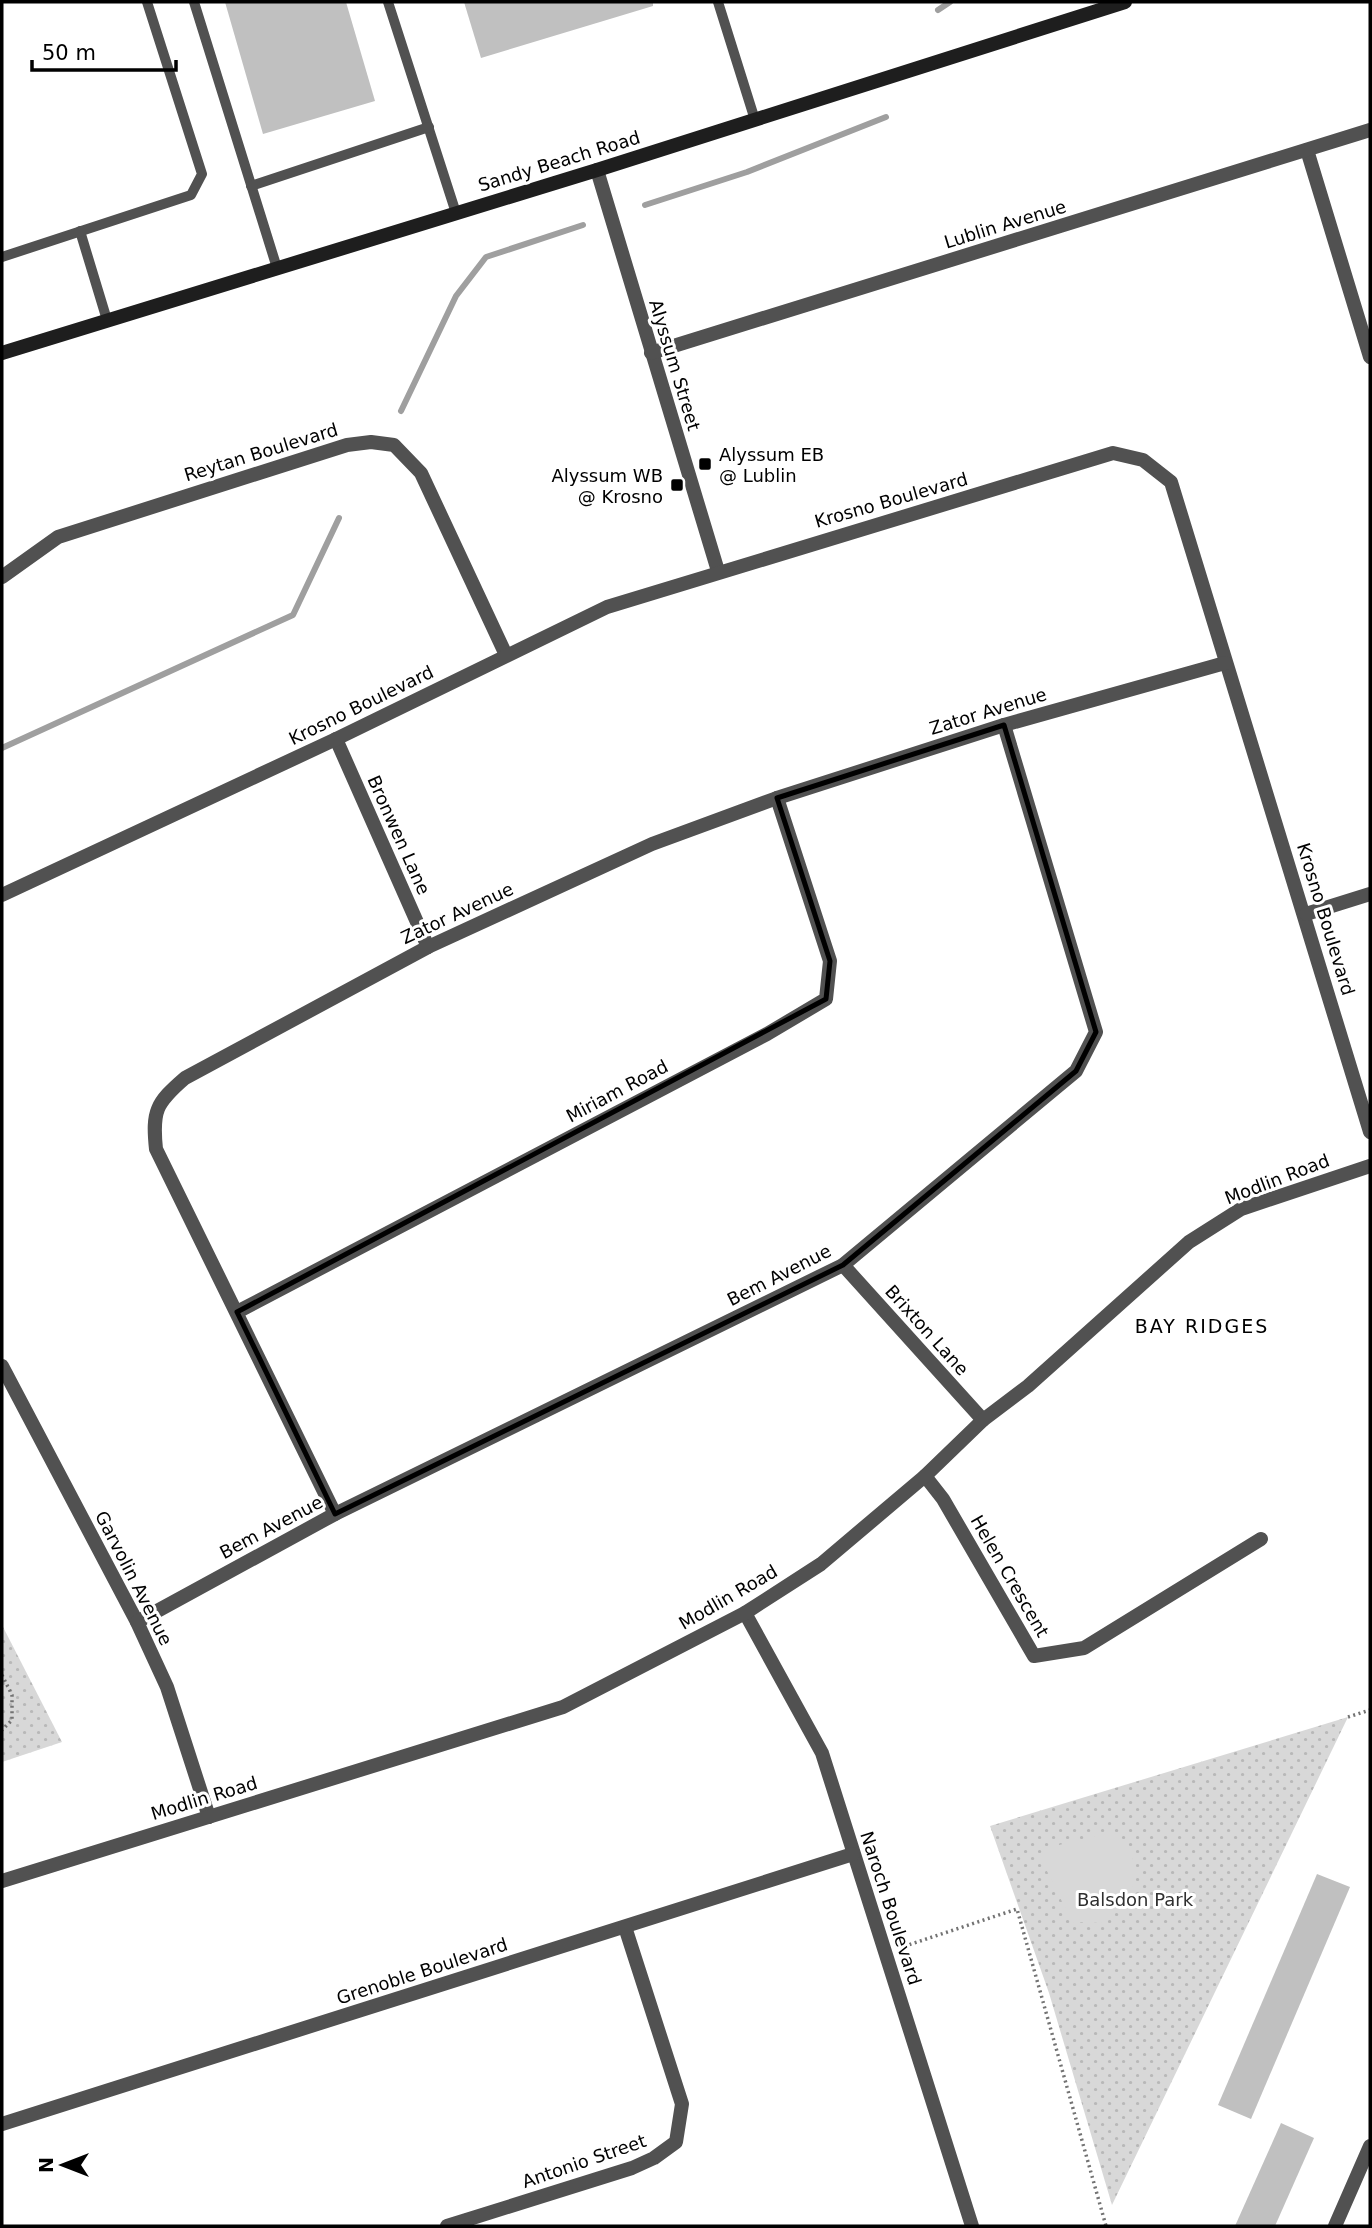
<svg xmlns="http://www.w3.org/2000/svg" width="1372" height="2228" font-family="'DejaVu Sans',sans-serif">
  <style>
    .grass { fill: url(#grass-dots) }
    .pitch { fill: #d8d8d8 }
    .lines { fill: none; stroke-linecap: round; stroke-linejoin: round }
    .stream { stroke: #9f9f9f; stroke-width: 6 }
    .building { fill: #c0c0c0 }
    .path { stroke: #737373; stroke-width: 3.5; stroke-dasharray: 2 3.5; stroke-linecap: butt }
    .lane { stroke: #515151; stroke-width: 10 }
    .street { stroke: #515151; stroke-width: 14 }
    .secondary { stroke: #1e1e1e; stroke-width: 14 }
    .marked { fill: none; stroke: #000; stroke-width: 5; stroke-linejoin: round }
    .poi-dot { fill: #000; stroke: #fff; stroke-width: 2.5 }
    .labels { text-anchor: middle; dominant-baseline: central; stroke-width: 6; stroke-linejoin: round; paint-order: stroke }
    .street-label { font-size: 18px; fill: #000; stroke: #fff }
    .poi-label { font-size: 18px; fill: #000; stroke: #fff; text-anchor: start }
    .park-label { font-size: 18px; fill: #2f2f2f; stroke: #fff }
    .neighbourhood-label { font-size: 19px; letter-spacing: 2px; fill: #000; stroke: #fff }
  </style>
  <defs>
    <pattern id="grass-dots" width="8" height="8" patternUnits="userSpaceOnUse" patternTransform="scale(1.75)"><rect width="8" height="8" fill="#d8d8d8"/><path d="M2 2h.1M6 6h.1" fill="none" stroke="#b8b8b8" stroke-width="1.8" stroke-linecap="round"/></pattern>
  </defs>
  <rect width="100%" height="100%" fill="#fff"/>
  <g class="grass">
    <polygon points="2,1625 62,1742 2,1762"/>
    <polygon points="1348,1717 1112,2205 1049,1993 990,1826"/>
  </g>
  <path class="pitch" d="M1107,1833L1130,1848C1140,1886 1133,1898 1103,1923L1072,1922L1042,1861L1043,1849Z"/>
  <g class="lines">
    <g class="stream">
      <polyline points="938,10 950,2"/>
      <polyline points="645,205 747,172 886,117"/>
      <polyline points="401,411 456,296 486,257 583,225"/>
      <polyline points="2,748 293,615 339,518"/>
    </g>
  </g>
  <g class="building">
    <polygon points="225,2 346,2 375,101 263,134"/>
    <polygon points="464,2 653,2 653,6 481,58"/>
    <polygon points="1317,1874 1350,1887 1251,2119 1218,2105"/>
    <polygon points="1281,2123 1314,2138 1275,2226 1235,2226"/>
  </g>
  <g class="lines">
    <g class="path">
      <polyline points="2,1675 12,1695 12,1720 2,1730"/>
      <polyline points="1348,1717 1370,1710"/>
      <polyline points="899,1948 1017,1909 1106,2226"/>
    </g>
    <g class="lane">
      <polyline points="194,2 277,268"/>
      <polyline points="388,2 456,213"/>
      <polyline points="718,2 755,120"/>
      <polyline points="251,186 429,127"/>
      <polyline points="80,231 107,320"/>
      <polyline points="2,257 191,195 202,174 147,2"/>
    </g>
    <g class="street">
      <polyline points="1307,150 1370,357"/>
      <polyline points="597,170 718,571"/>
      <polyline points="651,353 1370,130"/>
      <polyline points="2,577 58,537 347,445 371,442 394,445 421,473 506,655"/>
      <polyline points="336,739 428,947"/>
      <polyline points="2,895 336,739 607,607 1113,453 1143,460 1171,482 1370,1132"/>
      <polyline points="1306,914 1370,894"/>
      <polyline points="843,1265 983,1420"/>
      <polyline points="237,1312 767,1034 826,999 830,961 777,798"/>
      <polyline points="2,1366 137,1622 167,1687 209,1817"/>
      <polyline points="925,1476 943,1499 1034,1656 1084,1648 1261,1539"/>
      <path d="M335,1514L156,1149C152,1111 156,1103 185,1078L428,947L652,844L777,798L1004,725L1225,663"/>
      <polyline points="745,1613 822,1753 972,2226"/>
      <polyline points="137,1622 335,1514 843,1265 1076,1071 1096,1032 1004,725"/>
      <polyline points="2,1881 563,1707 745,1613 821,1564 925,1476 983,1420 1028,1386 1189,1242 1241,1209 1370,1166"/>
      <polyline points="2,2124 853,1854"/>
      <polyline points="447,2226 632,2168 654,2158 676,2142 682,2104 625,1927"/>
      <polyline points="1335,2226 1370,2146"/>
    </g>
    <polyline class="secondary" points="2,353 597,170 1125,2"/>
  </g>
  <path class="marked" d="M1004,725L1096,1032L1076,1071L843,1265L335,1514L237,1312L826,999L830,961L777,798Z"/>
  <g class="poi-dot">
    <rect x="698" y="457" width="14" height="14" rx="3.5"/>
    <rect x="670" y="478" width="14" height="14" rx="3.5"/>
  </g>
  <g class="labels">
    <g class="street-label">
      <text transform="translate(559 161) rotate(-17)">Sandy Beach Road</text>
      <text transform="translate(1005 224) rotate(-17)">Lublin Avenue</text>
      <text transform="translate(675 365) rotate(73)">Alyssum Street</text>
      <text transform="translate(261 452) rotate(-17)">Reytan Boulevard</text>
      <text transform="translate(891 500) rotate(-16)">Krosno Boulevard</text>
      <text transform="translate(361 705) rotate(-26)">Krosno Boulevard</text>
      <text transform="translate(988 711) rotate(-17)">Zator Avenue</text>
      <text transform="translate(399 835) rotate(66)">Bronwen Lane</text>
      <text transform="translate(457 913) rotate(-25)">Zator Avenue</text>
      <text transform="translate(1326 919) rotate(73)">Krosno Boulevard</text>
      <text transform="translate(617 1091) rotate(-28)">Miriam Road</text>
      <text transform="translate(1277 1179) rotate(-21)">Modlin Road</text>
      <text transform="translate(779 1275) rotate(-27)">Bem Avenue</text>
      <text transform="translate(927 1330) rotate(48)">Brixton Lane</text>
      <text transform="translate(271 1527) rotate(-28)">Bem Avenue</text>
      <text transform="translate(1010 1576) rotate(60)">Helen Crescent</text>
      <text transform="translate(134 1578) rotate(63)">Garvolin Avenue</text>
      <text transform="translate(728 1597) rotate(-30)">Modlin Road</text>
      <text transform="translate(204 1798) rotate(-17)">Modlin Road</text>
      <text transform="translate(891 1908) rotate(72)">Naroch Boulevard</text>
      <text transform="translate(422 1971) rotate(-18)">Grenoble Boulevard</text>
      <text transform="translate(584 2161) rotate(-19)">Antonio Street</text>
    </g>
    <g class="poi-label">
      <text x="719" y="454">Alyssum EB<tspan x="719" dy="21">@ Lublin</tspan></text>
      <text x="663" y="475" text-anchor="end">Alyssum WB<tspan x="663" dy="21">@ Krosno</tspan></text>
    </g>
    <g class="park-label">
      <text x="1135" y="1899">Balsdon Park</text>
    </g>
    <g class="neighbourhood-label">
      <text x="1202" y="1326">BAY RIDGES</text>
    </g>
  </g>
  <rect width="1372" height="2228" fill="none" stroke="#000000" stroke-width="7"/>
  <g transform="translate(63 2165) rotate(270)" stroke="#ffffff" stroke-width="5" paint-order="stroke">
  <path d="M0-5L12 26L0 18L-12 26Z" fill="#000000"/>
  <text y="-10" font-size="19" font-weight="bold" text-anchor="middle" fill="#000000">N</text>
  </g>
  <path d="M32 60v10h144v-10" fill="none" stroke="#000000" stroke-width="3.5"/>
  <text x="42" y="60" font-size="21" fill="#000000" stroke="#ffffff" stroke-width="5" paint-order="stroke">50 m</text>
</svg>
